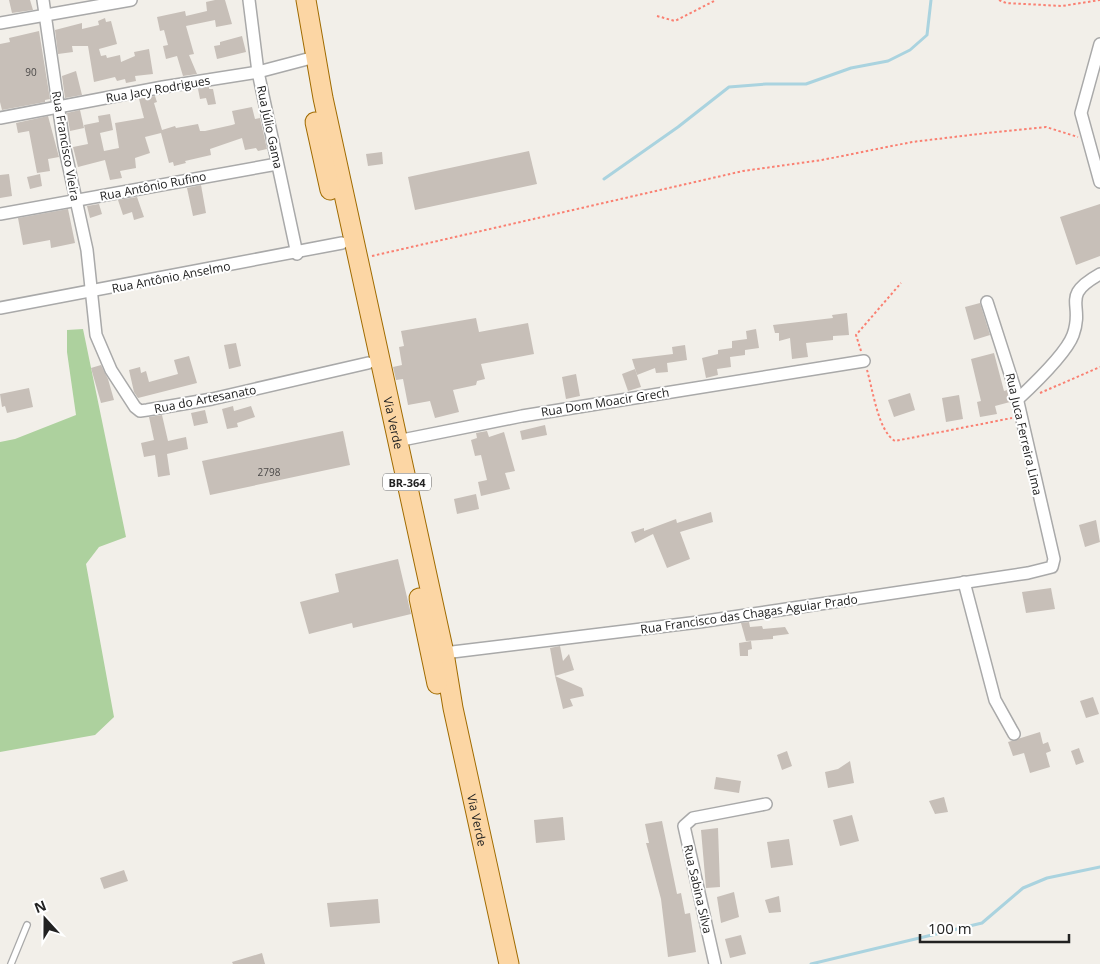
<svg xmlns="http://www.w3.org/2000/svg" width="1100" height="964" font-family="'Open Sans',sans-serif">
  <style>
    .forest { fill: #add19e }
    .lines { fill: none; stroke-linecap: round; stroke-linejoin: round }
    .stream { stroke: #aad3df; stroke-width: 3 }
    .building { fill: #c7bfb8 }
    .lane-casing { stroke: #a9a9a9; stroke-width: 8 }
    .street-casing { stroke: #a9a9a9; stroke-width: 14 }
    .primary-casing { stroke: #a06b00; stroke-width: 21 }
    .path { stroke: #fa8072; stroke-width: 2; stroke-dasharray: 2.5 2.5; stroke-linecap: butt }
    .lane { stroke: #fff; stroke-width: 5.5 }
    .street { stroke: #fff; stroke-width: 11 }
    .primary { stroke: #fcd6a4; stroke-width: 19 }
    .labels { text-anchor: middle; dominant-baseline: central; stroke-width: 4; stroke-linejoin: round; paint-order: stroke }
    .number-label { font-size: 10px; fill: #4b4948 }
    .shield { fill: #fff; stroke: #646464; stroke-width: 1 }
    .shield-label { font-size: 11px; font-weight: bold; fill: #222 }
    .street-label { font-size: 12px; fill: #222; stroke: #fff }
  </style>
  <rect width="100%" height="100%" fill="#f2efe9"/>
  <polygon class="forest" points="83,329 126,537 99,547 86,564 114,717 95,735 0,752 0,442 15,439 76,415 67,352 67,330"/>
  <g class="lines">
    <g class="stream">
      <polyline points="604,179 678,127 729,87 766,84 806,84 851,68 888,61 910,50 927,35 931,0"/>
      <polyline points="811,964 982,923 1023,888 1047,878 1100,867"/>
    </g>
  </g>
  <g class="building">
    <polygon points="9,0 30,0 33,10 12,13"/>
    <polygon points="215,0 225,0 232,24 216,27 215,20 186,26 194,54 189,55 197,74 183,76 177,56 166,59 163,46 168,45 164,30 160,31 157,17 185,11 186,16 207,11 206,2"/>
    <polygon points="105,18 106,22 111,21 117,44 99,49 101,56 106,55 107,58 120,55 121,62 135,56 134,52 149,49 153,74 135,76 136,81 126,83 125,79 117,81 115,77 94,82 88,46 72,46 73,52 58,54 55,30 82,23 82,29 99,25 98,21"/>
    <polygon points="39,31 50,99 45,100 45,102 2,110 0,102 0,44 10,42 9,38"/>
    <polygon points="242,36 246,52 217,59 214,46 220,45 220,42"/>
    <polygon points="76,71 82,95 65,98 62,76"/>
    <polygon points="209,87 209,89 213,89 216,104 208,105 206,98 200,99 198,89"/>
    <polygon points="155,96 157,102 154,103 162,130 175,126 176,128 198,124 200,131 205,131 232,125 235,124 232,111 252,107 255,119 260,118 267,149 258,151 256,148 245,150 242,138 210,149 211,155 185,161 186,163 174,166 173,162 169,163 161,133 145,137 150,153 135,158 136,168 120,171 122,178 110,180 105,160 78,167 73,147 88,144 84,125 99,122 98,116 110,114 113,130 100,133 104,151 119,148 115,123 144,118 139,99"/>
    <polygon points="80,110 84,128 70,131 67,113"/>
    <polygon points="48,116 59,157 48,159 50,171 37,173 29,131 18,133 16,123"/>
    <polygon points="529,151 537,184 415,210 408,177"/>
    <polygon points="382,152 383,164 368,166 366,154"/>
    <polygon points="9,174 12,196 0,198 0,175"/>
    <polygon points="40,174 42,186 30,189 27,177"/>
    <polygon points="201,185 206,213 193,216 187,188"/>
    <polygon points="137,197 144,217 134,220 132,212 123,215 118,200"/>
    <polygon points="99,204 102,214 90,218 87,206"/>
    <polygon points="1100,204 1100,256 1076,265 1060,217"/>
    <polygon points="68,209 75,243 51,248 50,240 23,245 18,218"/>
    <polygon points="980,303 990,335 974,340 965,307"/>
    <polygon points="847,313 849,335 833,336 833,340 806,343 808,357 792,359 790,338 779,341 779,333 775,333 773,325 833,318 832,315"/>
    <polygon points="476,318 479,332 528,323 534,354 481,364 485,379 477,381 476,385 453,390 459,412 435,418 430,401 408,405 403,379 396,380 393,367 402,365 399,347 404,346 401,331"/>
    <polygon points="756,329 759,348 745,350 745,355 730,357 731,367 717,369 718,375 706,378 702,358 718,354 718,350 732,348 732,341 747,339 746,331"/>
    <polygon points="236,343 241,366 229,369 224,345"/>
    <polygon points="685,345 687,360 667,363 668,372 656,373 655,368 637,375 632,359 673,354 672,347"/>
    <polygon points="994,353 1004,391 1007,390 1010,402 995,406 997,414 980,417 977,402 981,401 971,359"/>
    <polygon points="189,356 197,383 138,398 134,392 129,370 140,367 141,373 146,371 149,382 178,374 174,360"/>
    <polygon points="101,365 108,379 114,400 101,403 91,368"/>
    <polygon points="635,369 641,387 628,391 622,374"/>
    <polygon points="576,374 580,396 566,399 562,377"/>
    <polygon points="29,388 33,407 7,413 5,406 2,407 0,394"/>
    <polygon points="910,393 915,410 894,417 888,400"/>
    <polygon points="959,395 963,419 946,422 942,398"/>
    <polygon points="233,406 234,411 251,406 255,417 237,423 238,427 227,429 222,409"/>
    <polygon points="205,410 208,423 194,426 191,413"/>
    <polygon points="162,415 168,441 186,437 188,449 167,454 170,475 158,477 155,455 144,457 141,443 154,440 149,417"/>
    <polygon points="545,425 547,435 522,440 520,431"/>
    <polygon points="343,431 350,465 210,495 202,461"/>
    <polygon points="487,431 489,437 504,432 515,471 505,473 510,489 481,496 478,482 487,480 481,455 475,456 471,440 477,438 476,433"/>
    <polygon points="476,494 479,509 457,514 454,499"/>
    <polygon points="711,512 713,522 680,532 690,559 667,568 653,534 635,543 631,532 644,528 644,531 676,519 677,523"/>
    <polygon points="1096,520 1100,542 1085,547 1079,525"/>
    <polygon points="398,559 411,614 353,628 352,623 309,634 300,602 339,592 335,574"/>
    <polygon points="1051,588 1055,609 1026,613 1022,592"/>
    <polygon points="749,622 750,627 762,626 763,629 785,627 789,634 773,636 773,639 746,641 741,623"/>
    <polygon points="751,641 752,649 748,650 748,656 740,656 739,643"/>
    <polygon points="560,646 563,661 569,654 574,670 555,676 550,648"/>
    <polygon points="555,676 582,688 584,696 570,699 573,706 563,709"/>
    <polygon points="1093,697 1099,714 1086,718 1080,701"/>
    <polygon points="1040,732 1043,744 1048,742 1051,751 1046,753 1050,767 1030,773 1024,753 1013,756 1008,742"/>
    <polygon points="1079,748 1084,762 1076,765 1071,751"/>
    <polygon points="787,751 792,766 782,770 777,755"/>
    <polygon points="850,761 854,783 828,788 825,772 838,769"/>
    <polygon points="716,777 741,781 739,793 714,789"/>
    <polygon points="944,797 948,812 935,814 929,801"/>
    <polygon points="852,815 859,841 840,846 833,820"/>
    <polygon points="563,817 565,840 536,843 534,820"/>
    <polygon points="662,821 677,894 681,893 685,914 690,913 696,952 668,957 661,899 646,843 649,843 645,824"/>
    <polygon points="718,828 720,887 706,888 701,830"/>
    <polygon points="789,839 793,865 771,868 767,842"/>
    <polygon points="124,870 128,881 104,889 100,878"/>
    <polygon points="734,892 739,917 721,923 717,897"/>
    <polygon points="779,896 781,912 769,913 765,900"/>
    <polygon points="378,899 380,923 330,927 327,903"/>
    <polygon points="741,935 746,954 730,958 725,939"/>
    <polygon points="262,953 265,964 233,964 232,962"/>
  </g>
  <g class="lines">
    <defs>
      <polyline id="lane" points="11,964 27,925"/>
      <g id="street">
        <polyline points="43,0 64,145 87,250 96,335 111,370 135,407 140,411 147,410 212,399 368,363"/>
        <polyline points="249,0 258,72 297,254"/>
        <polyline points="0,23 131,0"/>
        <polyline points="1100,44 1081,113 1100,182"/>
        <polyline points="0,118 163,87 258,72 315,57"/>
        <polyline points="0,214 277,164"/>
        <polyline points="0,308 342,243"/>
        <path d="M1017,400C1032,386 1066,354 1073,335C1085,303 1059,297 1100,274"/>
        <polyline points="397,441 522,416 864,361"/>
        <polyline points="964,582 995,700 1014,734"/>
        <polyline points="444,653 699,622 1028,573 1052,567 1054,559 1015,389 987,302"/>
        <polyline points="715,964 684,826 693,818 766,804"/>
      </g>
      <g id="primary">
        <path id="s1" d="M306,0L323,98L444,653L453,708L509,964"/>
        <polyline points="315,122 330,190"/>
        <polyline points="419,598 437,684"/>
      </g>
    </defs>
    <use href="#lane" class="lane-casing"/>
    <use href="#street" class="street-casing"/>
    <use href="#primary" class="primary-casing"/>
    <g class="path">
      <polyline points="999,0 1006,3 1062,6 1100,0"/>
      <polyline points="657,16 675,21 716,0"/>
      <polyline points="372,256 743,171 822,160 912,142 987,133 1046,127 1078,137"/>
      <polyline points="861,351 856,335 901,283"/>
      <path d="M867,370C873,390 878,431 895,441L1012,418"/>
      <polyline points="1040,393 1100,367"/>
    </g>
    <use href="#lane" class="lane"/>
    <use href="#street" class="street"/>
    <use href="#primary" class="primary"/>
  </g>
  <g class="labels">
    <g class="number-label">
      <text x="31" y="72">90</text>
      <text x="269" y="472">2798</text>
    </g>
    <rect class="shield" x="383" y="473.5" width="48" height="17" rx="4"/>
    <g class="shield-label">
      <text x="407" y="482">BR-364</text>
    </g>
    <g class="street-label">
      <text transform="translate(158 89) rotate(-10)">Rua Jacy Rodrigues</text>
      <text transform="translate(270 127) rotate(78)">Rua Júlio Gama</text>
      <text transform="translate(66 146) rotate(80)">Rua Francisco Vieira</text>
      <text transform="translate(153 186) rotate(-11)">Rua Antônio Rufino</text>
      <text transform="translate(171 277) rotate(-11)">Rua Antônio Anselmo</text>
      <text transform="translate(205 399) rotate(-11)">Rua do Artesanato</text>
      <text transform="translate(605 402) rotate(-9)">Rua Dom Moacir Grech</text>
      <text stroke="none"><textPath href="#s1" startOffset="432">Via Verde</textPath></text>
      <text transform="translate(1024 434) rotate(77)">Rua Juca Ferreira Lima</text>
      <text transform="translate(749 614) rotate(-8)">Rua Francisco das Chagas Aguiar Prado</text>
      <text stroke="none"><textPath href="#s1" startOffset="838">Via Verde</textPath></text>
      <text transform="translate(698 889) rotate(77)">Rua Sabina Silva</text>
    </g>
  </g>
  <g transform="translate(45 919) rotate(339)" stroke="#ffffff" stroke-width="4" paint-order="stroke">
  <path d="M0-4L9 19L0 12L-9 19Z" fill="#222222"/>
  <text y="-8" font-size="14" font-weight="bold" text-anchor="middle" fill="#222222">N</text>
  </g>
  <path d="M920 934v8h149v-8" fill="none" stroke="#222222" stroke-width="2.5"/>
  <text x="928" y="934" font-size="15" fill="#222222" stroke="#ffffff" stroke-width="4" paint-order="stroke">100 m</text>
</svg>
